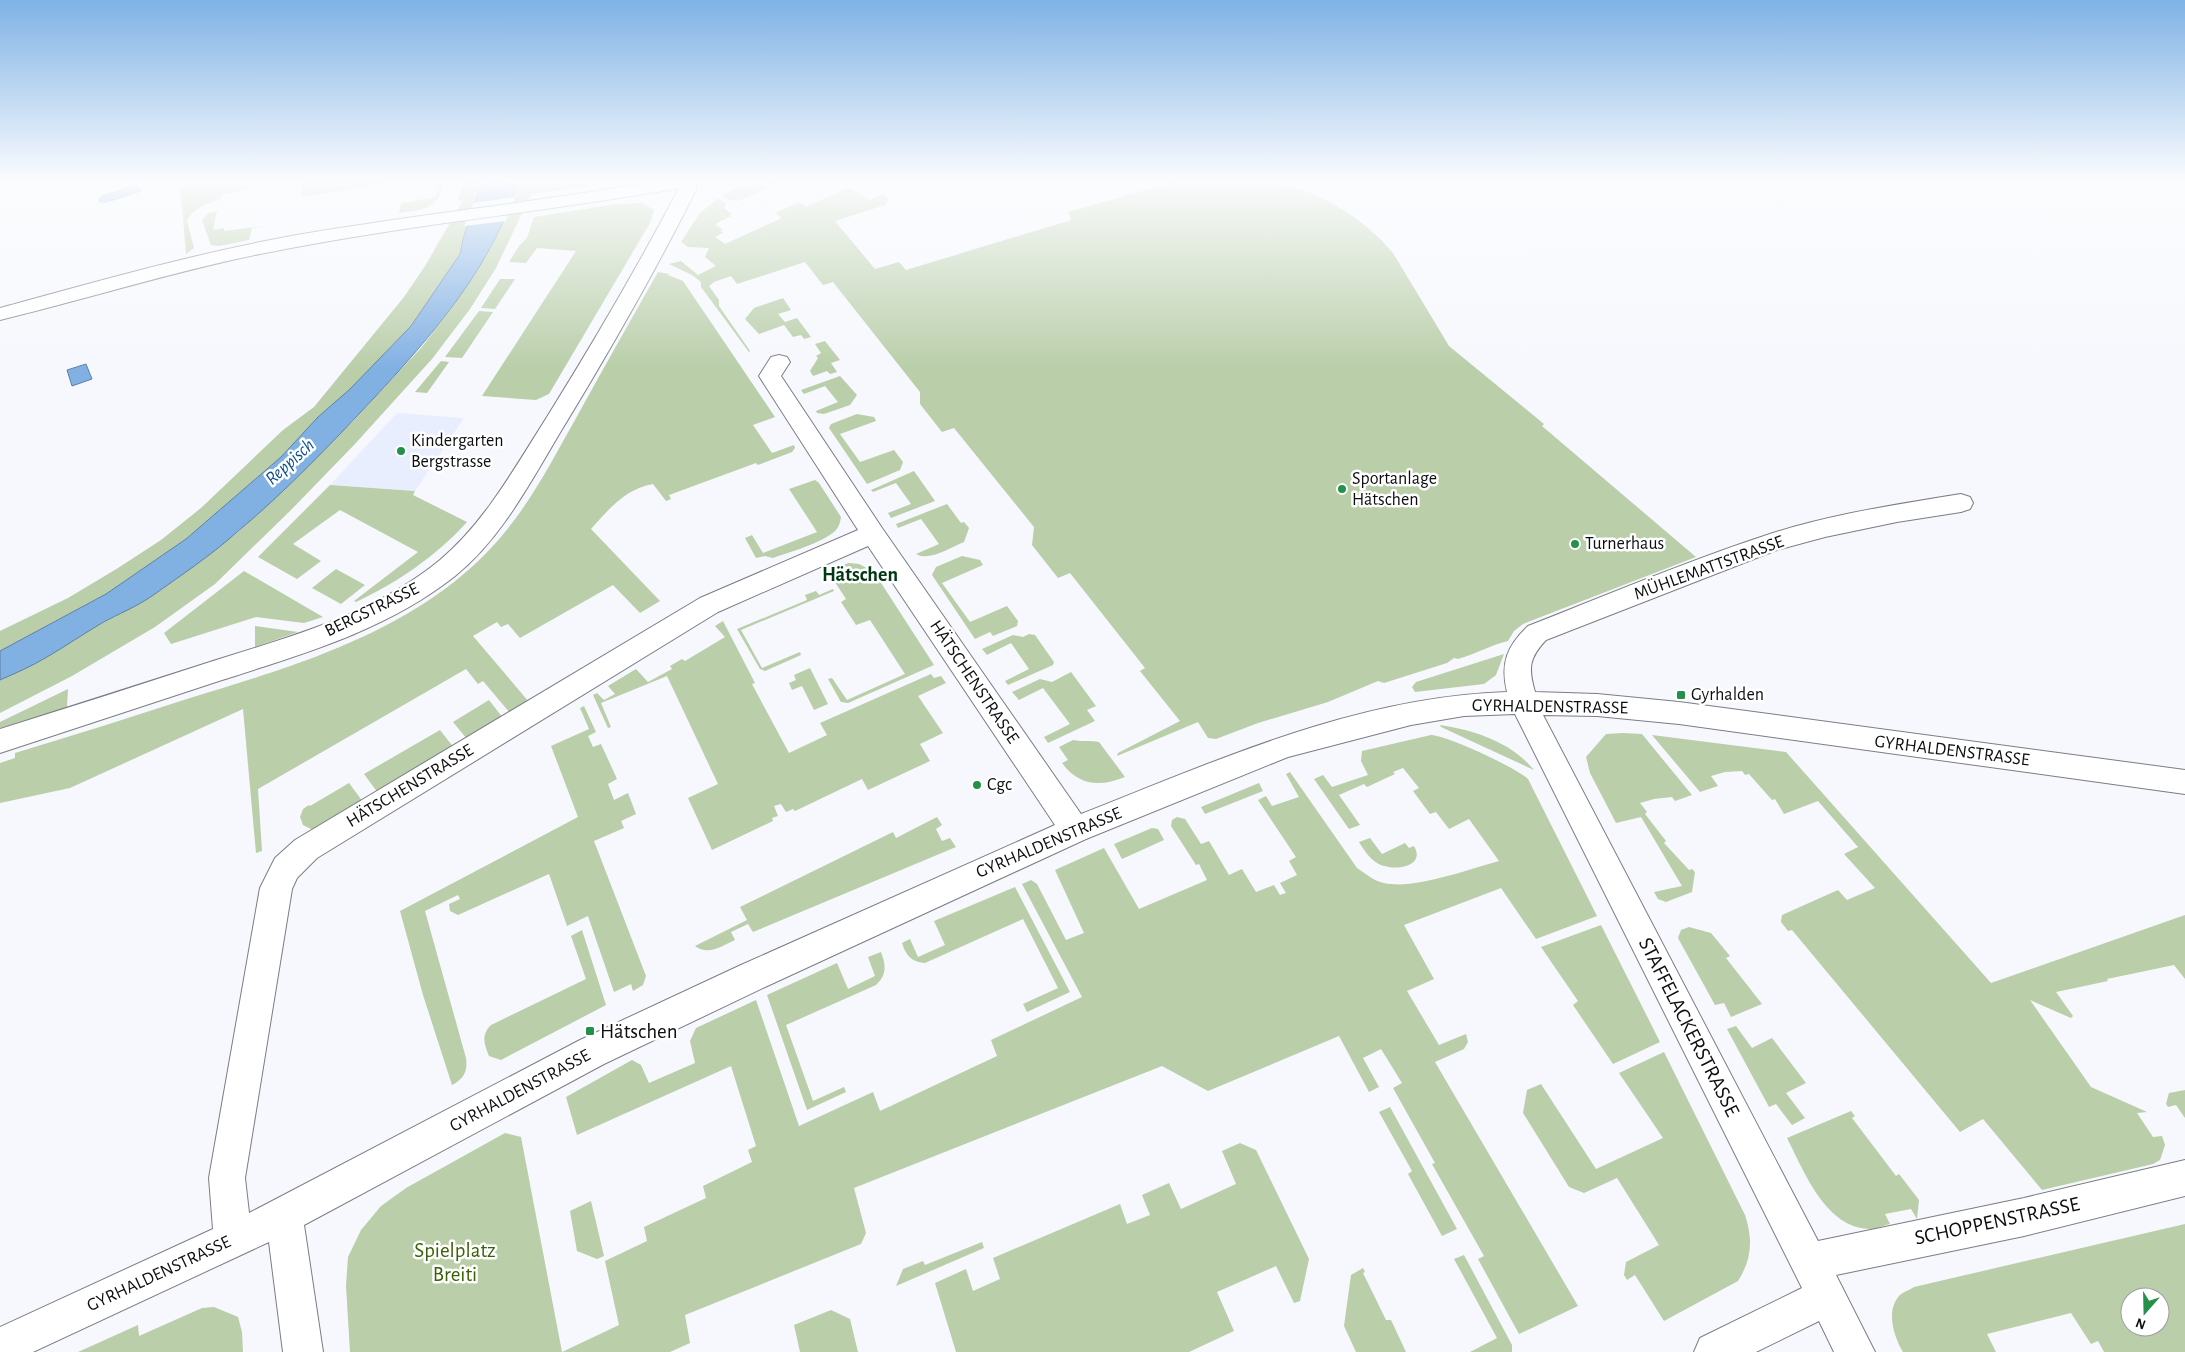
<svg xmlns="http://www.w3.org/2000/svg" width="2185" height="1352" font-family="'Alegreya Sans',sans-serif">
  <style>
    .built { fill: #e9eefe }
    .green { fill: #b9cea9; fill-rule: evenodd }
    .water { fill: #81b0e3; stroke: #5e7fa4 }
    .pier { fill: #f6f8fd }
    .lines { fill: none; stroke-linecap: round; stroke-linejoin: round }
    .minor-casing { stroke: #7b7d85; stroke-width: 2 }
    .tertiary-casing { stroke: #7b7d85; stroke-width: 2 }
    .minor { fill: #fff; fill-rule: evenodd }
    .tertiary { fill: #fff; fill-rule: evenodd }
    .poi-dot { fill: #23914a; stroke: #fff; stroke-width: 2 }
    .labels { text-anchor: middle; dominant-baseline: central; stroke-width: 5; stroke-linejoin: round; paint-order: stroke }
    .poi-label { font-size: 18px; fill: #0d0e10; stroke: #fff; text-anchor: start }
    .street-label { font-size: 18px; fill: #0d0e10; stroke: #fff }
    .water-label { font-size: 19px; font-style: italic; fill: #09508d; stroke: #fff }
    .quarter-label { font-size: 20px; font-weight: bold; fill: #013715; stroke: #fff }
    .near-street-label { font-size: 21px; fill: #0d0e10; stroke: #fff }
    .near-poi-label { font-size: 21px; fill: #0d0e10; stroke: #fff; text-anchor: start }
    .near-park-label { font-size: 21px; fill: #3b6106; stroke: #fff }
  </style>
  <rect width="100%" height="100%" fill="#f6f8fd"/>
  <polygon class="built" points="397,413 464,418 415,491 330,485"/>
  <g class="green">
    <path d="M185,180H276L249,185L248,189L221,195L220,200C207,203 193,208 187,221L194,248L186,254L180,182Z"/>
    <polygon points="307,180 413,180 301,197 304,182"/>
    <path d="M436,180H446C436,209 428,209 399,213L401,203L436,197V191L440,190V188H436Z"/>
    <polygon points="465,180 636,180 531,194 496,268 470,309 432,359 354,445 290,511 215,584 155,627 72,676 0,713 0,680 47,657 75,638 149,598 237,533 283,491 354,420 421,348 451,309 478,268 500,228 512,196 463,239 460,254 411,326 350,389 318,417 281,457 186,539 106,594 0,651 0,631 68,598 118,568 161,540 201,508 283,430 314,407 404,297 425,266 462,202 458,199"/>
    <polygon points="755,180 786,180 738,201 729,200 722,195"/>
    <path d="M1180,180C1206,180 1232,178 1257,180C1307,183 1362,215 1393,253L1449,346L1544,424L1542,426L1696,557L1523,624L1514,631L1508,641C1491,645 1475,654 1458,659L1454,658L1447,663L1384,683L1378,681L1328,702L1258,723L1216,739L1208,738L1198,722L1117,756L1118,753L1180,721L1140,671L1145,668L1070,573L1058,578L1032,545L1034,527L954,428L942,432L920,404V392L833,282L823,285L805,262L737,284L731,276L714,282L709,286L719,300V306L750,351L749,352L701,287V282L692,275L669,264L681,261L698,275L716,266L705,257L709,248L688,247L681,242L699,214L717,199H720L726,204L724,208L732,214L730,215L731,216L715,224L723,230L721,231L723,233L715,237L725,244L782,218L775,213L799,202L806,207L849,187L869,200L884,194L889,199L885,205L835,221L875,269L899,262L906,270L1071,220L1068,212Z"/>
    <polygon points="642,203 654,210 650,223 549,394 536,400 482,396 576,251 537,248 526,263 509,262 519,246 527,238 534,217 616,204"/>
    <polygon points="217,211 213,230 224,228 224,231 272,225 252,228 249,240 219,246 211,245 202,220 207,214"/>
    <path d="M658,272L669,274L668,275L683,281L775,417L753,425L772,453L794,445L795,448L792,452L758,465L756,463L669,495L671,499L666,501L653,484C625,489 609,509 591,529L660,601L640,613L613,585L520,638L508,624L501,627L497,622L473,636L529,702L510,713L483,681L478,684L466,669L258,789L262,851L256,853L243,709L70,788L0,803V763L15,758V753C74,735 132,717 190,698C302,664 428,627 505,532C533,498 553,459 575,420C602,371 630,321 658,272Z"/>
    <polygon points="500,279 515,279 495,309 481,308"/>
    <polygon points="783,298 791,310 778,314 785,322 797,318 811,337 804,339 801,335 793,337 784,325 759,334 745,319 754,308"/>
    <polygon points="479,311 493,312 462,358 445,357"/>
    <polygon points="825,341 840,360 831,363 837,372 830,374 827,371 813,376 810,371 818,358 816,356 821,353 815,344"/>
    <polygon points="441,361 449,362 427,393 415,392"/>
    <polygon points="840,376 857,395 850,405 824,414 817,413 816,411 838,402 825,386 804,394 801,390"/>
    <polygon points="857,414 874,417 876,421 840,434 860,462 894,450 903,462 900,470 867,484 829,428 831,424"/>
    <polygon points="914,471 935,501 891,518 888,513 911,504 896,483 873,492 871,490"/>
    <path d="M815,480L819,483L841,517C840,523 839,527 835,531C822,543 790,552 773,558L765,556L756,558L745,538L752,535L763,553L817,532L789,489Z"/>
    <path d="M330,485L415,491L413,495L467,522C435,557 398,582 356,602L354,601L418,552L340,510L293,544L321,561L297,579L258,557Z"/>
    <path d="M947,504L961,523L964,522L969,528L964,542C951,547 929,562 916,554L939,544L921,519L898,528L896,524Z"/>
    <polygon points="962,556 980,560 983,565 942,583 970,622 1007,606 1018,621 1017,626 993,636 990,632 975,639 932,575 936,567"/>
    <polygon points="849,563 859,564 874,572 934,665 848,703 841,702 828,679 832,678 847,700 905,674 870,620 856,625 841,602 846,599 827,570"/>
    <polygon points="336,569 365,585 341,604 312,588"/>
    <polygon points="244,571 323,617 304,623 256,617 171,644 164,633"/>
    <polygon points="833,589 834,591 741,630 762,668 800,652 801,655 765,671 760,669 737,629 807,600 805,595 816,591 819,595"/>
    <polygon points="723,621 755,683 752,684 789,753 827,735 820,723 931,674 934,678 941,676 946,683 918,696 943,733 920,744 930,761 868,790 862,779 795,811 793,809 786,812 781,804 774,806 778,816 772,818 773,821 712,850 688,798 718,784 667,676 601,703 611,727 608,728 593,695 597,693 604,700 615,694 608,686 636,669 648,682 672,669 670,666 682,659 685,661 725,637 715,626"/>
    <polygon points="255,626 298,632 255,647"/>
    <polygon points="1029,634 1035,635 1054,662 1053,665 1008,685 1005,681 1029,669 1011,643 987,655 982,649 1013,635 1023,637"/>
    <polygon points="1504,654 1496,675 1484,684 1415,692 1412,687 1416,682"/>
    <polygon points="810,668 828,704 814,710 802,686 792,690 789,683 796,680 794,675"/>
    <polygon points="1071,672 1096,706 1087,710 1095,721 1048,743 1044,737 1070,724 1043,688 1019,700 1012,692 1040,679 1052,682"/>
    <polygon points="68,689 67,707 0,728 0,722"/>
    <polygon points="489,700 503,718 467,739 453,722"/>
    <path d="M584,706L596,732L588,736L593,747L601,744L617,779L608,784L614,800L628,793L636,814L621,821L624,828L594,841L646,976L643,985L633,991L631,984L614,992L588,916L567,926L549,874L458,915L450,911L449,904L460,899L458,895L425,911L466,1058C468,1072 463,1079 452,1085L423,995L400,911L578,817L551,746L589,729L580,708Z"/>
    <path d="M1440,725C1474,730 1511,742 1534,770L1441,727Z"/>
    <polygon points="440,730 454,748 378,793 364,774"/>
    <polygon points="1623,733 1642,734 1692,795 1675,801 1672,797 1654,799 1640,803 1647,812 1645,814 1666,841 1664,843 1689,870 1692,869 1695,872 1692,892 1666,902 1658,899 1654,892 1682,886 1641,817 1616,823 1590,773 1586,757 1606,734"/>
    <path d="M1431,735C1448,736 1515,767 1528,779L1597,916L1536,939L1501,888L1404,925L1434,979L1407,991L1439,1045L1466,1034L1468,1042L1464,1049L1435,1062L1578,1306L1519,1334L1478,1259L1484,1256L1432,1164L1435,1163L1393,1088L1402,1083L1381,1049L1363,1058L1379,1087L1369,1092L1339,1036L1208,1091L1162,1066L854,1188L866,1233L861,1244L685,1315L690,1343L670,1352H562L619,1325L605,1261L647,1241L644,1227L706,1198L703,1186L752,1162L748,1150L756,1146L731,1066L577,1135L566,1097L632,1060L641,1065L649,1083L695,1063L690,1041L696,1028L756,1000L799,1126L873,1092L880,1111L997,1056L991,1040L1082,997L1022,884L1031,880L1037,884L1066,940L1084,933L1055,870L1104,848L1139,909L1207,880L1199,864L1196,865L1171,826L1172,820L1177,817L1185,819L1201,844L1209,841L1229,875L1242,869L1256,892L1274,885L1280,895L1286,893L1280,883L1297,875L1289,861L1296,857L1258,800L1266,796L1272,806L1299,797L1286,774L1290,772L1357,868C1366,874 1374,881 1384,883C1414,890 1469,869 1499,861L1469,819L1449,829L1436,812L1430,814L1413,791L1419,788L1403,768L1393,772L1395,774L1367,787L1364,784L1339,795L1360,825L1349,829L1314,779L1323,775L1332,787L1368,775L1361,761L1362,751Z"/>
    <polygon points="1652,735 1786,752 1991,983 2185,915 2185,979 2174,965 2107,979 2108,981 2056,992 2073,1016 2071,1018 2030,1000 2091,1087 2147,1112 2137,1113 2153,1137 2162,1136 2165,1145 2160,1160 2153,1164 2042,1190 1983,1119 1960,1132 1792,930 1788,931 1781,922 1782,915 1838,890 1847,900 1875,888 1844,854 1858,847 1818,801 1784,814 1775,799 1772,800 1749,774 1745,775 1742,771 1725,772 1711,776 1718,786 1700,792"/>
    <path d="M1073,740C1083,742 1090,740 1099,742L1125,777C1100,787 1079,786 1062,763L1068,760L1059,747Z"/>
    <polygon points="349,783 363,802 316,828 311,829 303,825 300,817 303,809 309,805 310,806"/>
    <polygon points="1259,783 1263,791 1205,814 1201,807"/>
    <path d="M937,817L942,825L936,829L942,841L950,838L956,847L753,932L748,924L731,932L735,940C722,946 708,956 695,946L747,920L740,907L893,832L896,838Z"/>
    <polygon points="1152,828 1158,829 1164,840 1122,859 1114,844"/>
    <path d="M1370,838L1382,854L1405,843L1409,848L1414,846C1427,868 1391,872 1377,863C1369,858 1364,850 1359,842Z"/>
    <path d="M1015,887L1070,992L1027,1012L1023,1004L1058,988L1023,919L925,963C912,962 906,956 902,943L910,939L918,957L945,945L934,921Z"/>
    <polygon points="1601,925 1660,1042 1613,1064 1573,1005 1578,1001 1541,947"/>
    <polygon points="1689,927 1711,933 1730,956 1726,958 1762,1004 1731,1017 1724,1003 1715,1005 1678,938 1681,930"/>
    <path d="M582,930L606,1005L501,1060L489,1056C484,1044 481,1035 491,1025L586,979L571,936Z"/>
    <path d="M881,952C886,965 887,975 876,985L786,1025L813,1101L844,1087L846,1092L807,1110L767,995L837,963L848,989L875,976L868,957Z"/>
    <polygon points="1736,1026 1752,1048 1772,1038 1806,1083 1786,1093 1805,1118 1792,1125 1776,1104 1769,1107 1727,1029"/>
    <path d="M1664,1052L1745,1215C1753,1239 1752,1259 1738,1281L1664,1321L1635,1275L1627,1280L1624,1275L1626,1262L1659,1245L1617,1178L1584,1193L1569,1187L1523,1113L1527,1090L1541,1084L1596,1169L1663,1138L1619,1073Z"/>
    <polygon points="2185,1090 2185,1118 2176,1105 2168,1107 2166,1104 2169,1093"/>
    <polygon points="1390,1107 1457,1229 1442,1236 1408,1174 1412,1171 1379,1112"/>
    <path d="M1851,1111L1855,1116L1852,1118L1896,1176L1899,1174L1919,1200L1917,1219L1911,1209L1885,1214L1890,1224C1885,1225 1878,1228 1872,1229C1826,1230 1804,1171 1787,1138Z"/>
    <polygon points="505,1133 521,1137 562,1352 350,1352 346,1286 348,1257 361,1230 381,1206 406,1188"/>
    <polygon points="1240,1143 1256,1150 1309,1259 1300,1301 1294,1303 1276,1266 1217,1292 1234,1331 1189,1352 956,1352 935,1283 966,1269 973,1291 1000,1279 993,1258 1120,1204 1127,1224 1150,1215 1142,1195 1169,1183 1181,1209 1236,1184 1222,1151"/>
    <polygon points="591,1201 604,1256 597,1259 577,1251 570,1211"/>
    <path d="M2185,1224V1352H2104L2098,1341L2091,1344L2071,1313L1987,1334L1996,1352H1903C1894,1337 1885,1310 1900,1295C1903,1292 1910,1290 1914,1287ZM2130,1297H2160V1327H2130Z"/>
    <polygon points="982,1242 984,1248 896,1286 903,1269 923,1261 925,1265"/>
    <polygon points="1464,1255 1512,1345 1512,1352 1470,1352 1497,1338 1454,1259"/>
    <polygon points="1363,1268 1365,1272 1363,1273 1386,1320 1391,1320 1406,1352 1356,1352 1344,1326 1351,1275"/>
    <polygon points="214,1307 238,1317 242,1332 243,1352 78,1352 138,1325 139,1336 202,1308"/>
    <polygon points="831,1310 850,1319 858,1352 800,1352 794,1325"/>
  </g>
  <g class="water">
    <path d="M483,180H517C498,261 429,339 374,398C330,445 285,492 236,533C210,556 180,576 152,596C136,607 118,614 102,623C83,634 66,646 47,657C32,666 16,673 0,680V651L106,594L186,539L281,457L318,417L350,389L411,326L460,254L463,239Z"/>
    <polygon points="136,185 141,191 107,202 100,202 99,199 102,196"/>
    <polygon points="86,364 92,379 72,386 67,370"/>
  </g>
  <polygon class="pier" points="515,197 506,221 464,226 473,203"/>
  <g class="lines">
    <defs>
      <g id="minor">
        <path d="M680,180H696V190C655,272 609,352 561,431C531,481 502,538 455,576C387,630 303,654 222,680C148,704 74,729 0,753V729C70,707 140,685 210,662C289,637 375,614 440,560C486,521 515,467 547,417C593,343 637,268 678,190Z"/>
        <path d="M779,355L787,357L790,362L781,376L882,528L1081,814C1219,760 1356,697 1507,692C1500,663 1507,646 1528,626C1605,596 1682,563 1761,537C1825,515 1894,505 1961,494L1970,497L1973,503L1970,509L1961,512L1897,522L1825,537L1777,550L1546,640C1529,658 1528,668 1535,692L1597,694L1679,702L2185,770V794L1679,724L1597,716L1543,715L1818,1241L2024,1198L2185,1160V1196L2024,1236L1836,1275L1875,1352H1834L1819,1321L1756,1352H1694L1700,1338L1802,1288L1515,714L1464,716L1411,725L1288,757L1086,839L765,987L604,1064L304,1225L323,1352H283L269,1242L33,1352H0V1327L213,1229L209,1178L260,888L275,858L295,840L700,598L858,530L759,376L771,357ZM868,546L1055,825L741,965L580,1040L249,1213L245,1178L292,889L297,878L317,858L718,612Z"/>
      </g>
      <path id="tertiary" d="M663,180H702L700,184L693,186L644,194C516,215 387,228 260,254C172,272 87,299 0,320V308C98,281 197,253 297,235C418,214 541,202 663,180Z"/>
    </defs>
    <use href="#minor" class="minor-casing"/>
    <use href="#tertiary" class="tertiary-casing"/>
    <use href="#minor" class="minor"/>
    <use href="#tertiary" class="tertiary"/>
  </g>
  <linearGradient id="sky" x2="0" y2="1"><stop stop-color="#7fb2e6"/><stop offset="0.49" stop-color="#fbfcfe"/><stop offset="1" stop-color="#fbfcfe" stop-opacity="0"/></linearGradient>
  <rect width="2185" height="369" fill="url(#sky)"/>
  <g class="poi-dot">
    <circle cx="401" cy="451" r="5"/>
    <circle cx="1342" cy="489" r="5"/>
    <circle cx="1575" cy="544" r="5"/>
    <rect x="1676" y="690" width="10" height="10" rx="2.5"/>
    <circle cx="977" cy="785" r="5"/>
    <rect x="585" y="1026" width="10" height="10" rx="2.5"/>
  </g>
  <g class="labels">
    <g class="poi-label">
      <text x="411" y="441">Kindergarten<tspan x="411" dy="21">Bergstrasse</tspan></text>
      <text x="1352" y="479">Sportanlage<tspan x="1352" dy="21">Hätschen</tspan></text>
      <text x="1585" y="544">Turnerhaus</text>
      <text x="1691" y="695">Gyrhalden</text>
      <text x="987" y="785">Cgc</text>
    </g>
    <g class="street-label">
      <text transform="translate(1709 568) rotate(-20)">MÜHLEMATTSTRASSE</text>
      <text transform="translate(372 610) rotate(-26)">BERGSTRASSE</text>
      <text transform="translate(974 682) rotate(56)">HÄTSCHENSTRASSE</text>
      <text transform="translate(1550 707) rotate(1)">GYRHALDENSTRASSE</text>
      <text transform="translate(1952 751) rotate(7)">GYRHALDENSTRASSE</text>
      <text transform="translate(410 786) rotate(-31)">HÄTSCHENSTRASSE</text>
      <text transform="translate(1049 843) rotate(-23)">GYRHALDENSTRASSE</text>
      <text transform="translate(520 1091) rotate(-28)">GYRHALDENSTRASSE</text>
      <text transform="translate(159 1274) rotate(-25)">GYRHALDENSTRASSE</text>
    </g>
    <g class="water-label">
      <text transform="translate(290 462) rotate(-42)">Reppisch</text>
    </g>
    <g class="quarter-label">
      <text x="860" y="575">Hätschen</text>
    </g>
    <g class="near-street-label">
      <text transform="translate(1689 1027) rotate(63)">STAFFELACKERSTRASSE</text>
      <text transform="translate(1997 1221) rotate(-12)">SCHOPPENSTRASSE</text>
    </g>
    <g class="near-poi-label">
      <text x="600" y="1031">Hätschen</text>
    </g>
    <g class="near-park-label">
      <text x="455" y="1250">Spielplatz<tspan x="455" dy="24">Breiti</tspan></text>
    </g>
  </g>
  <g transform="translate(2145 1312) rotate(200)"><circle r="24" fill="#ffffff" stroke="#9e9f9f"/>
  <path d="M0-4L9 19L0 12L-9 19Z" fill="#23914a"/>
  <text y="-8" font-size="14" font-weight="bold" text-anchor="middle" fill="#0d0e10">N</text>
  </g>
</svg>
